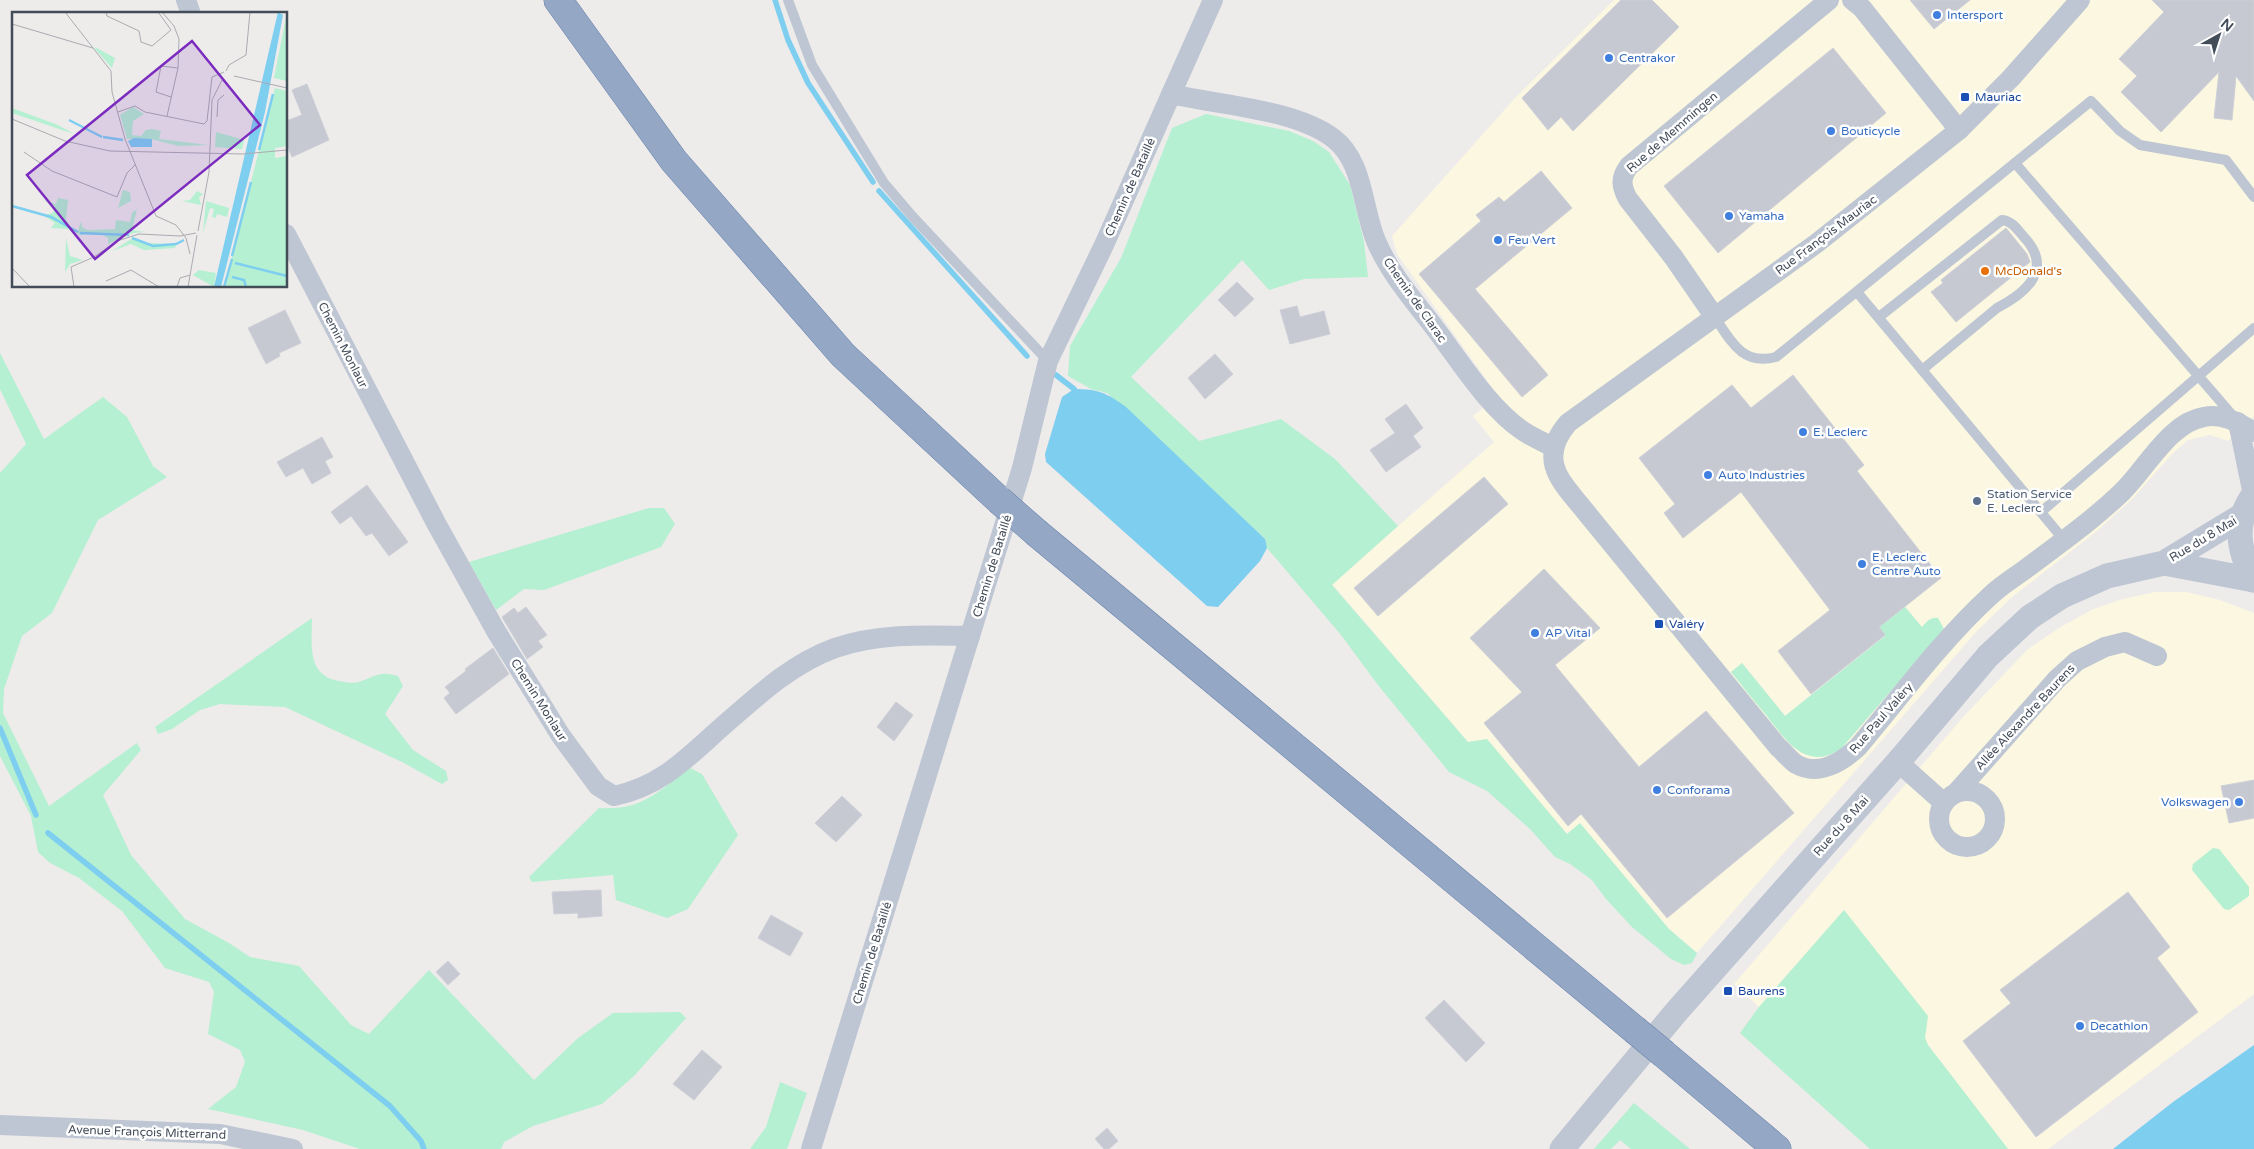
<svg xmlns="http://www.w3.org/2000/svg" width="2254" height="1149" font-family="'Varela Round',sans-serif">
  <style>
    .commercial { fill: #fcf7e0; fill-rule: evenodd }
    .green { fill: #b4f0d1 }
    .water { fill: #7ecef0 }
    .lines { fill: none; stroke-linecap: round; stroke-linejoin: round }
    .stream { stroke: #7ecef0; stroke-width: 5.5 }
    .building { fill: #c7c9d2; stroke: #ced0d8 }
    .trunk-casing { stroke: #6a83aa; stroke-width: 29 }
    .service { stroke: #bdc6d2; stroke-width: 10 }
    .minor { stroke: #bdc6d2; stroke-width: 20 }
    .tertiary { stroke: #bdc6d2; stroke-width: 25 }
    .trunk { stroke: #94a8c6; stroke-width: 28 }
    .trunk-bridge-casing { stroke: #6a83aa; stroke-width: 29; stroke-linecap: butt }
    .trunk-bridge { stroke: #94a8c6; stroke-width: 28 }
    .shop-dot { fill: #3f7fe0; stroke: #fff; stroke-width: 2 }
    .transit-dot { fill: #1a4fb4; stroke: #fff; stroke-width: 2 }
    .food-dot { fill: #e8710a; stroke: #fff; stroke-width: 2 }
    .service-dot { fill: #5c6f8a; stroke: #fff; stroke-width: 2 }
    .labels { text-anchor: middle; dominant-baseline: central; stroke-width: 5; stroke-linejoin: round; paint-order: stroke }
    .shop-label { font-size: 12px; fill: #366cbe; stroke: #fff; text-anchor: start }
    .transit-label { font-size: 12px; fill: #164399; stroke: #fff; text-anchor: start }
    .street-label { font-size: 12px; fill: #434c59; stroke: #fff }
    .food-label { font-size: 12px; fill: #c56008; stroke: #fff; text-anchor: start }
    .service-label { font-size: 12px; fill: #4e5e75; stroke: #fff; text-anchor: start }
    .inset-river { fill: none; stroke: #7ecef0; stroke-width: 2.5 }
    .inset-road { fill: none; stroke: #aaabb1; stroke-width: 1 }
    .view { fill: #7b2cbf; fill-opacity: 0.15; stroke: #7b2cbf; stroke-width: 2.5 }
    .inset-edge { fill: none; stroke: #434c59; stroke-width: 2.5 }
  </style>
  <rect width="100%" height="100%" fill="#eeebeb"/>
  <g class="commercial">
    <path d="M1614,0H2254V416L2228,441L2210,435L2188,440L2172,454L2133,498L2097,531L2012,597L1976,632L1697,953L1669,929L1580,824L1567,834L1487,740L1468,742L1332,584L1494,442L1473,416L1498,396L1397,254L1392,236L1516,97ZM1905,607L1922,627L1921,656L1841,748L1823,757L1812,756L1800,752L1731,672L1742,663L1785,716L1885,635L1879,627Z"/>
    <polygon points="2155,592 2186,592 2220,600 2254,613 2254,994 2048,1149 2008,1149 1928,1045 1925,1038 1925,1024 1844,910 1759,1007 1734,984 1964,716 2028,649 2059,628 2093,609 2123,599"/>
  </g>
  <g class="green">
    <polygon points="1206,114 1289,131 1313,141 1329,152 1350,185 1364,242 1368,277 1304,279 1269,290 1242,260 1131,377 1199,441 1281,419 1335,459 1398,526 1332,585 1468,742 1487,739 1567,834 1580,823 1669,929 1697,953 1692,963 1684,965 1671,959 1632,927 1606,899 1592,880 1570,864 1555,857 1530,829 1487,791 1449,772 1378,685 1341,635 1267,548 1265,539 1107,393 1091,389 1068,376 1070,346 1121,258 1172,128"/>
    <polygon points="0,353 44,439 103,397 127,417 153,466 167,477 98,520 52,613 22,636 4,689 3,713 49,806 137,743 141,750 103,795 131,855 185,919 229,943 250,957 299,966 351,1025 369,1034 429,970 534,1080 578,1038 613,1013 680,1012 686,1018 634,1076 602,1104 533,1126 504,1142 501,1149 360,1149 303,1130 208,1109 236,1087 245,1062 240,1050 208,1034 214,992 209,982 165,968 122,911 79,878 50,863 38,852 31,816 0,756 0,473 26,444 0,389"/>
    <polygon points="649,508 664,508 675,524 661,547 544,590 524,589 496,610 469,562"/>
    <path d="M1905,607L1922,627C1927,622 1930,617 1938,618L1944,629L1841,749C1805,772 1786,740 1766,715C1754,701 1743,687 1731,672L1742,663L1785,716L1885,636L1879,627Z"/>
    <path d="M312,618C312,643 306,676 339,681C345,682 352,684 358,682C376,677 378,670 398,676L403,686L385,714L413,750L446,771L448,780L442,784L402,762L285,707L220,704L200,710L172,729L158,734L155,727Z"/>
    <path d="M690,768L702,774L738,835L688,909L667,918L616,900L613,875L532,882L529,877L599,808C642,811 657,792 690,768Z"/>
    <polygon points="2213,848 2219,849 2249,887 2249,896 2229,910 2224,909 2192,870 2193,864"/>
    <polygon points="1844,910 1928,1016 1925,1038 1928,1045 2008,1149 1870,1149 1740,1033 1759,1007"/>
    <polygon points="780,1082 807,1093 787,1149 750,1149 766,1127"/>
    <polygon points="1634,1103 1690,1149 1631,1149 1620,1140 1611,1149 1594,1149"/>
  </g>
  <g class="water">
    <path d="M1074,389C1098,389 1107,393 1126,407L1265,539L1267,548L1260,561L1218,607L1207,606L1046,462L1045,454L1062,397Z"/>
    <polygon points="2254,1045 2254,1149 2113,1149 2173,1102"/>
  </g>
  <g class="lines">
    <g class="stream">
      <polyline points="775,0 788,40 808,83 873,182"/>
      <polyline points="879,191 1027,356"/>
      <polyline points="1056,375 1074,389"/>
      <polyline points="0,728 36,815"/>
      <polyline points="48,833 390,1106 421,1141 424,1149"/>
    </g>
  </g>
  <g class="building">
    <polygon points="1621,0 1652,0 1679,27 1573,131 1561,117 1548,130 1522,98"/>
    <polygon points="1910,0 1970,0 1934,29"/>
    <polygon points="2152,0 2254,0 2254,101 2236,76 2232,120 2214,118 2219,72 2161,132 2121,92 2137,76 2119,59 2164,12"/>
    <polygon points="1833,48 1886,113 1718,253 1664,186"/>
    <polygon points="307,84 329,140 292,157 286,143 286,121 302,115 292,90"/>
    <polygon points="1541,171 1572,208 1475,289 1548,375 1522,397 1419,274 1481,221 1476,215 1499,197 1504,202"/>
    <polygon points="2006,228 2027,254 2030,262 1956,322 1931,292 1943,283 1941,280"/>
    <polygon points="1237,282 1254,299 1235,317 1218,300"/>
    <polygon points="1297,306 1300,317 1324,311 1330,334 1290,344 1280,310"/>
    <polygon points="285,310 301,343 279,353 280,356 266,364 248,328"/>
    <polygon points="1215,354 1233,374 1205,399 1188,378"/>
    <polygon points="1793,375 1864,465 1857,471 1941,578 1879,627 1885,635 1811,694 1778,651 1830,610 1741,492 1683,538 1664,513 1675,504 1639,458 1732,385 1751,408"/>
    <polygon points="1406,404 1423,428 1413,436 1421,447 1386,472 1370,450 1395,433 1385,419"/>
    <polygon points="322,437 333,457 325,461 331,473 312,484 303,468 286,477 277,462"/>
    <polygon points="1484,477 1508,504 1378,616 1354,588"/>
    <polygon points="367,485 408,542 389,556 372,533 366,536 351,516 340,524 331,512"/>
    <polygon points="1544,569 1600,628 1555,665 1639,767 1706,711 1794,813 1667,918 1581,814 1568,826 1484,723 1522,692 1470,638"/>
    <polygon points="526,607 547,635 538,641 543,647 527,659 502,617 514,608 518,613"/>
    <polygon points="493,648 509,674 456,714 444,698 450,693 445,687 466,671 465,669"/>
    <polygon points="896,702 913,715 894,741 877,727"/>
    <polygon points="2254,780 2254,818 2229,823 2221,786"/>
    <polygon points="842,796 862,815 836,842 815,823"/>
    <polygon points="601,890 602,916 578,918 578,913 554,914 552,892"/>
    <polygon points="2128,892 2170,947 2157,958 2198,1012 2036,1137 1963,1041 2011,1003 2000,990"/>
    <polygon points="771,915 803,933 790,956 758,938"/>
    <polygon points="448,961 460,974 448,985 436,972"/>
    <polygon points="1444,1000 1485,1043 1466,1062 1425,1018"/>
    <polygon points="702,1050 722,1067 694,1100 673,1084"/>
    <polygon points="1107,1128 1118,1141 1109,1149 1104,1149 1095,1139"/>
  </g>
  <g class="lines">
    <defs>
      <g id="trunk">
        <polyline points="558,0 674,161 843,355 999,500"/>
        <polyline points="1038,534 1635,1030"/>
        <polyline points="1664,1054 1777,1149"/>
      </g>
    </defs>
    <use href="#trunk" class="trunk-casing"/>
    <g class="service">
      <polyline points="788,0 812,65 884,183 913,217 1048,361"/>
      <polyline points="2015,163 2233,416"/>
      <polyline points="1857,292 2064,540"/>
      <path d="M1714,316C1731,341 1742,366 1776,357L2091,101L2120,131L2140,145L2226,160L2254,197"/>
      <path d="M1879,317L2002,220C2012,221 2017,229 2023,236C2054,268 2028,292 1997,308L1922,370"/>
      <polyline points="2041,512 2254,328"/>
    </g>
    <g class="minor">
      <polyline points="186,0 191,14"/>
      <polyline points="1852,0 1862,8 1959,130"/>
      <path d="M2080,0L2011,78L1959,130L1817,243L1568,423C1535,462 1564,484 1589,516L1778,747C1784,752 1790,760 1796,764C1818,777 1842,762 1858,747C1901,696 1941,641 1990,596C2001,585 2015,577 2027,568C2059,544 2093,520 2122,492C2145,470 2170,422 2204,417C2223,413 2239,423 2254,432"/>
      <path d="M1171,94C1219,105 1294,109 1333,138C1364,161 1362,208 1376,241C1390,274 1416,303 1437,331C1461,363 1490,409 1523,431C1532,437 1543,442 1553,447"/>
      <path d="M286,234L436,523L496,631L561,736L598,786L614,796C658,787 683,762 715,733C752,701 788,665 835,648C878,633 925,635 970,636"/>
      <path d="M1714,316L1674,258L1628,199C1621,186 1620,178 1629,166L1829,0"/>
      <polyline points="2238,422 2253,495"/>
      <polyline points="1898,762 1944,803"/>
      <circle cx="1967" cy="819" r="28"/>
      <polyline points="1956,793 2057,679 2077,661 2105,647 2125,642 2157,656"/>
      <polyline points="0,1125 220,1134 293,1149"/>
      <polyline points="811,1149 1022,468 1048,361 1104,245 1213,0"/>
    </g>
    <g class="tertiary">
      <path d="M2254,494C2233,523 2238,550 2254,580"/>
      <polyline points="2164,563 2254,580"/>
      <polyline points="1562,1149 1677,1011 1898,762 1988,656 2030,617 2062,596 2107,576 2164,563 2243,515"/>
    </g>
    <use href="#trunk" class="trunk"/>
    <defs>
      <g id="trunk-bridge">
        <polyline points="999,500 1038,534"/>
        <polyline points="1635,1030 1664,1054"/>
      </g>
    </defs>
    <use href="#trunk-bridge" class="trunk-bridge-casing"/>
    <use href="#trunk-bridge" class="trunk-bridge"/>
  </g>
  <g class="shop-dot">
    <circle cx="1937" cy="15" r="5"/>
    <circle cx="1609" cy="58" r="5"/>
    <circle cx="1831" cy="131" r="5"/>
    <circle cx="1729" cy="216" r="5"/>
    <circle cx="1498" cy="240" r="5"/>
    <circle cx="1803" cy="432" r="5"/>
    <circle cx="1708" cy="475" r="5"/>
    <circle cx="1862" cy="564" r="5"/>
    <circle cx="1535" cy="633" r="5"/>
    <circle cx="1657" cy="790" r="5"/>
    <circle cx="2239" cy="802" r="5"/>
    <circle cx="2080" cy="1026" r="5"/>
  </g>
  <g class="transit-dot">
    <rect x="1960" y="92" width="10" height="10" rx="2.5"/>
    <rect x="1654" y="619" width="10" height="10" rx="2.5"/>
    <rect x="1723" y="986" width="10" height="10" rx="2.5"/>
  </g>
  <circle class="food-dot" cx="1985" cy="271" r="5"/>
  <circle class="service-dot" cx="1977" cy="501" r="5"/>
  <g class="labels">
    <g class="shop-label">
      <text x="1947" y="15">Intersport</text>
      <text x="1619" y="58">Centrakor</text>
      <text x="1841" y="131">Bouticycle</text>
      <text x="1739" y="216">Yamaha</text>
      <text x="1508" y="240">Feu Vert</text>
      <text x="1813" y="432">E. Leclerc</text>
      <text x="1718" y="475">Auto Industries</text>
      <text x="1872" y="557">E. Leclerc<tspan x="1872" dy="14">Centre Auto</tspan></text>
      <text x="1545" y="633">AP Vital</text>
      <text x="1667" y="790">Conforama</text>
      <text x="2229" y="802" text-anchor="end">Volkswagen</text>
      <text x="2090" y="1026">Decathlon</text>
    </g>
    <g class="transit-label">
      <text x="1975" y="97">Mauriac</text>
      <text x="1669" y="624">Valéry</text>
      <text x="1738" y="991">Baurens</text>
    </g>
    <g class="street-label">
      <text transform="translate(1672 132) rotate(-41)">Rue de Memmingen</text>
      <text transform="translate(1130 187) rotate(-66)">Chemin de Bataillé</text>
      <text transform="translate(1826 235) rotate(-37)">Rue François Mauriac</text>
      <text transform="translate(1415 300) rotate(55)">Chemin de Clarac</text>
      <text transform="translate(343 345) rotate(63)">Chemin Monlaur</text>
      <text transform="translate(2203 539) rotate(-31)">Rue du 8 Mai</text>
      <text transform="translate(992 566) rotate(-73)">Chemin de Bataillé</text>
      <text transform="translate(539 700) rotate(58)">Chemin Monlaur</text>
      <text transform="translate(2025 717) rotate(-47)">Allée Alexandre Baurens</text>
      <text transform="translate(1881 718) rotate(-49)">Rue Paul Valéry</text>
      <text transform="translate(1841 826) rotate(-48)">Rue du 8 Mai</text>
      <text transform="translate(872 953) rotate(-73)">Chemin de Bataillé</text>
      <text transform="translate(147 1132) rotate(2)">Avenue François Mitterrand</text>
    </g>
    <g class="food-label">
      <text x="1995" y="271">McDonald's</text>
    </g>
    <g class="service-label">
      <text x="1987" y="494">Station Service<tspan x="1987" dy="14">E. Leclerc</tspan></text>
    </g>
  </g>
  <g transform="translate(12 12)">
    <rect width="275" height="275" fill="#eeebeb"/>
    <path d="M275,0V69L262,66ZM83,35L103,46L100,56L83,37ZM263,76L275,79V134L263,136V146L275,144V275H212ZM121,95L132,102L121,109L120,123L129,124L134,118L140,117L149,119L147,127L196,133L167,134L139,127H115L108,103ZM0,96L46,113L62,122L0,101ZM204,120L232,128L230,137L203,135ZM111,178L118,180L119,189L106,196ZM185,179L191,182L187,185L189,193L170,189L178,188ZM46,186L56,188L54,208L58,215L66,219L69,209L70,215L75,218L103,217L104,208L118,210L120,201L125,197L120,218L133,220L121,221L96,232V226L89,222L68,223L57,217L39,216L43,211L31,203L41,201L43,194L31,188L44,192ZM194,189L217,196L215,205L205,202L204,206L200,205L202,197L198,196L191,221ZM54,226L58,244L71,248L58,252L53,260ZM121,226L136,231L164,232L163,236L132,238L119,232L100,239ZM187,258L204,261L202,275L181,263Z" fill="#b4f0d1"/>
    <path d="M266,0L271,3L253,100L209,275H202ZM122,126L140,127V135H119L116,129Z" fill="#7ecef0"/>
    <path class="inset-river" d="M57,108L90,125M91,125L111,128M247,138L261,82M0,194L39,205L66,220M68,221L117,223M120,226L141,234L164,232L172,228M220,244L239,170M223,251L275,264M220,265L232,268L234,275M212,275L220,247"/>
    <path class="inset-road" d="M53,0L99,59L100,80L113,127L144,204L164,213L174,226L178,242M94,0L95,4L127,19L129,30L140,34L159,18L146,0M150,0L162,14L167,27L166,56L155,104M0,12L81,36M214,59L217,53L234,43L238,0M222,64L275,76M159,85L144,80L149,54L166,56M106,100L123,94L133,100L192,112L195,109L200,65L212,60M205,105L206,88L212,83M0,107L53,129L98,139L231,142L275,138M12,140L40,159L105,185L115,161L124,152M186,219L197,160L200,88L210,68M0,256L18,275M94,269L119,258L147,275M62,275L59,255L82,245L105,229L127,222L168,224L184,221M165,275L168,266L178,263M176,275L185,223"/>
    <path class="view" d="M180,29L248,113L83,247L15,163Z"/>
    <rect width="275" height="275" class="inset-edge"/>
  </g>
  <g transform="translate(2219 35) rotate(39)" stroke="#ffffff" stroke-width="4" paint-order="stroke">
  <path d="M0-4L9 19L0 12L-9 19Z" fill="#434c59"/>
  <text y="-8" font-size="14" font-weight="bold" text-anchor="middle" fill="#434c59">N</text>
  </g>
</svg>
